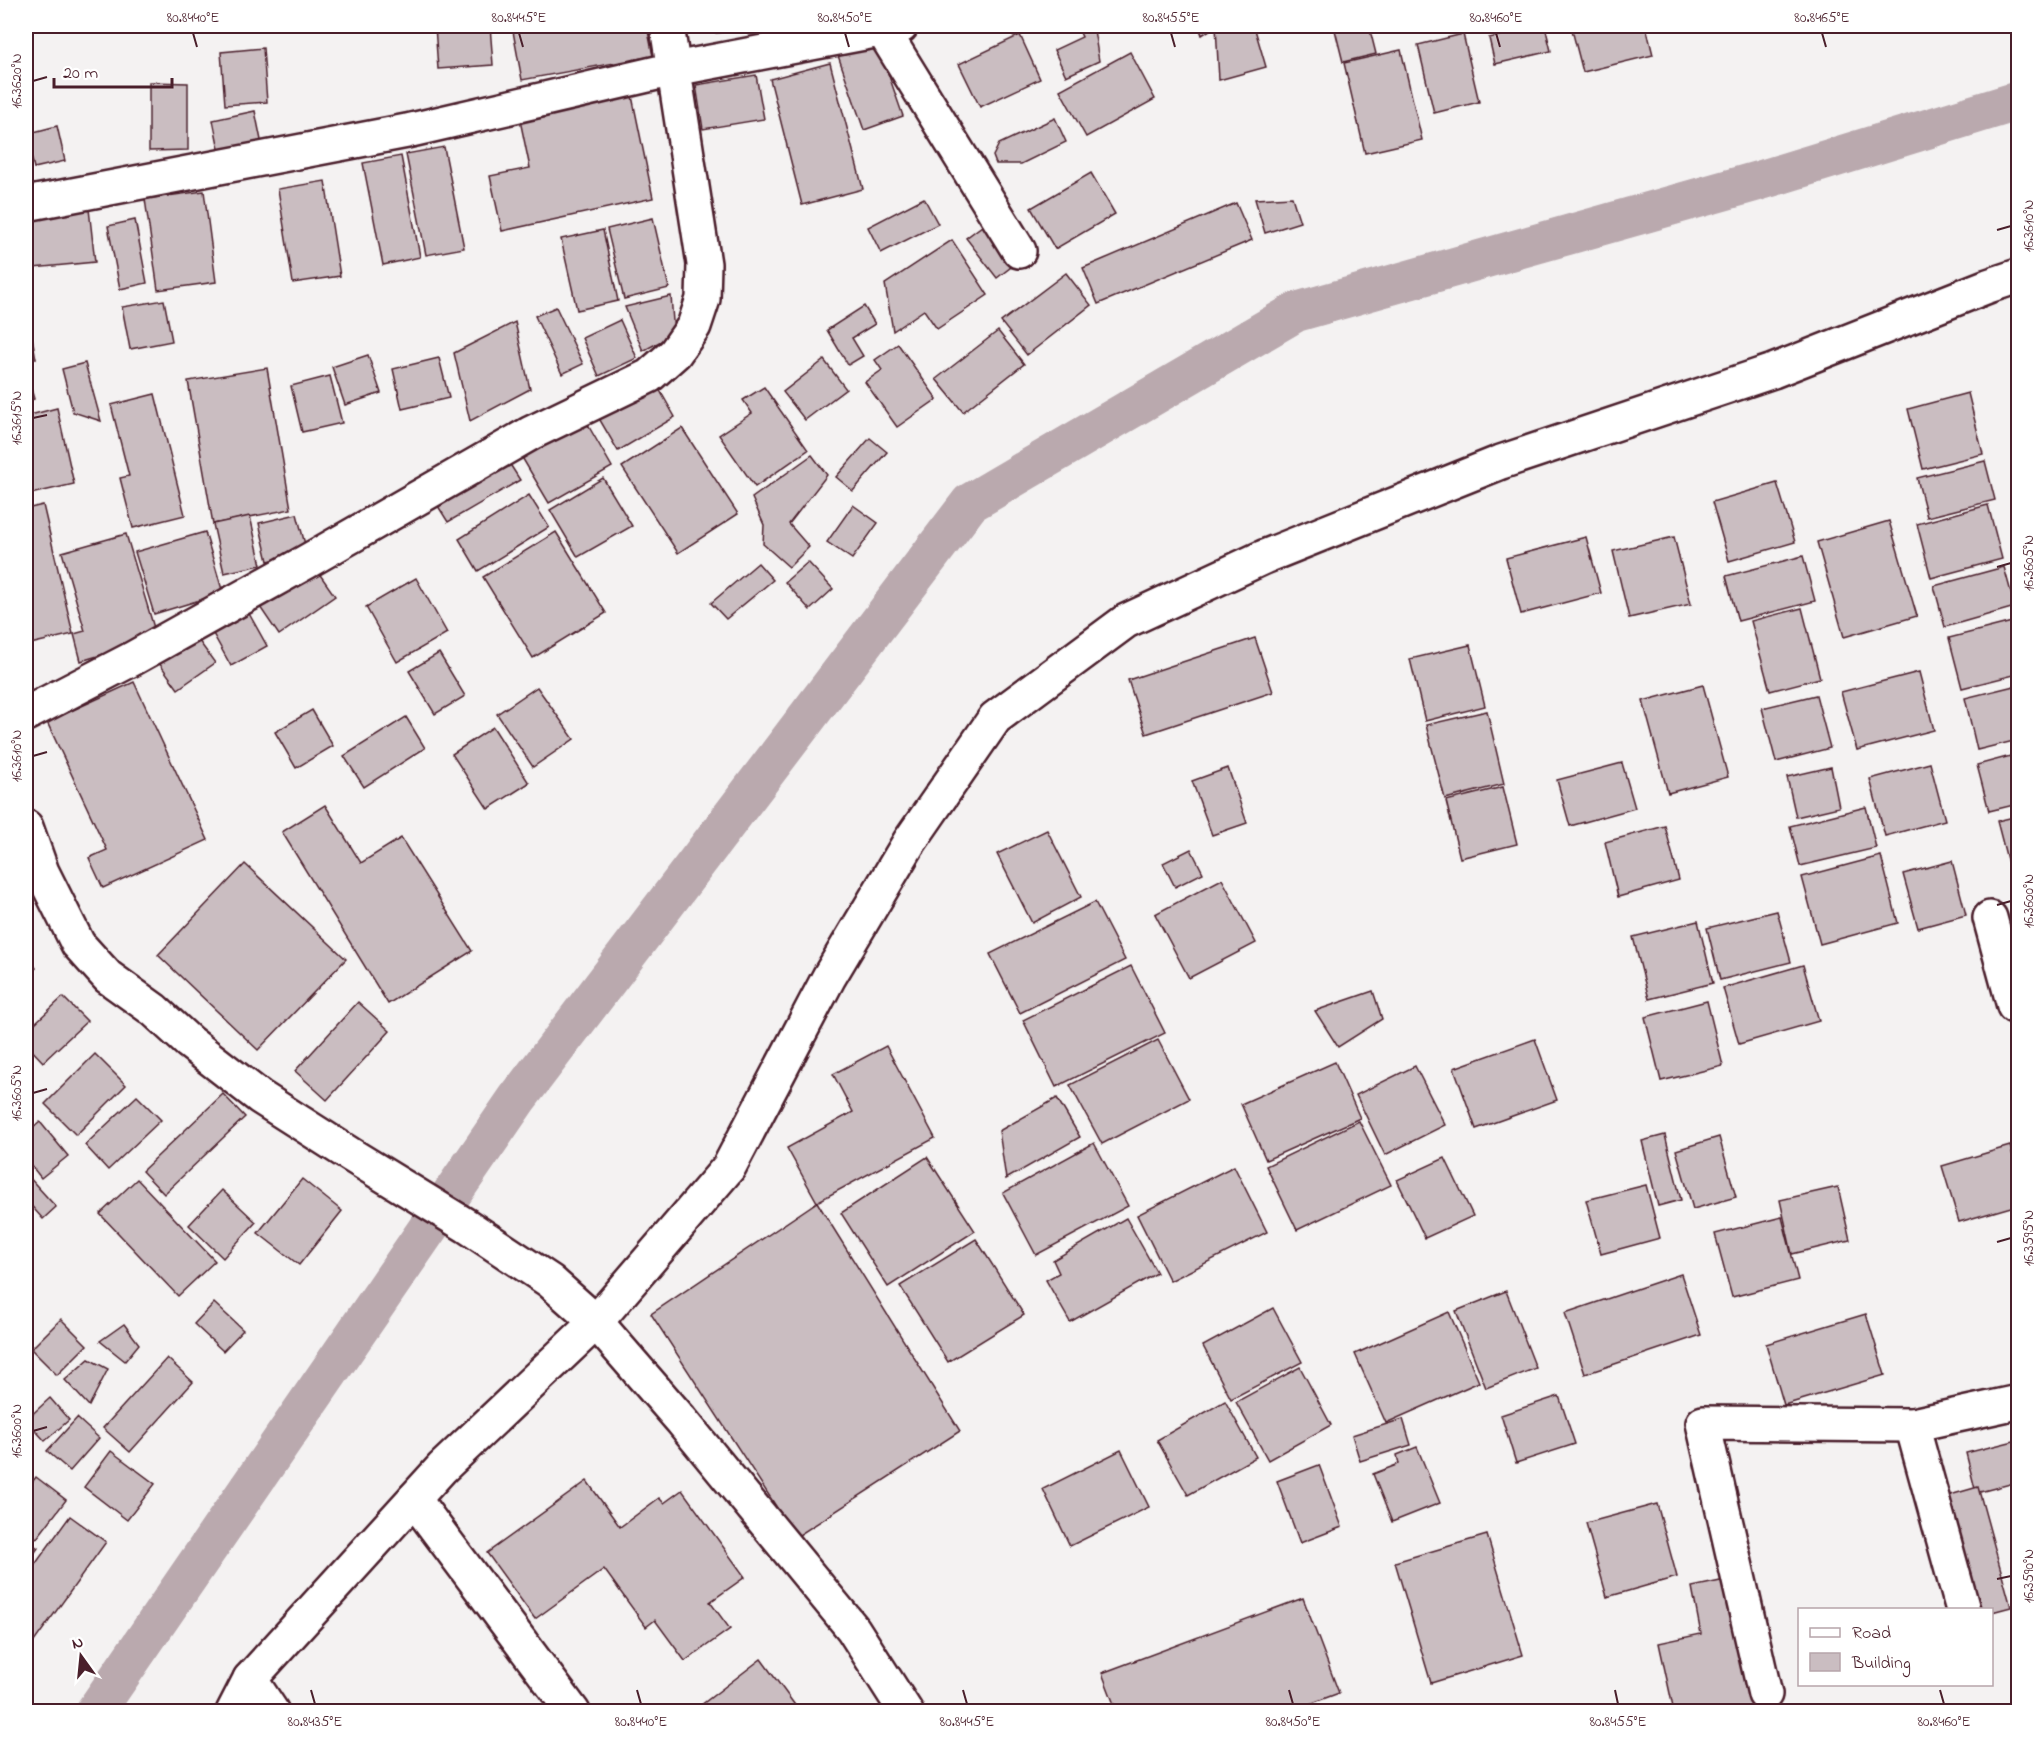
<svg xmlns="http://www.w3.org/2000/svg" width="2044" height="1737" font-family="'Indie Flower',sans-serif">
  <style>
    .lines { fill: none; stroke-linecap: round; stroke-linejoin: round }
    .canal { stroke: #baa9ae; stroke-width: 40 }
    .building { fill: #cabdc1; stroke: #4a1f2b; stroke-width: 1.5 }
    .minor-casing { stroke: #4a1f2b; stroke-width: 38 }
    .minor { stroke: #fff; stroke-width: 33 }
    .ticks { fill: none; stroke: #4a1f2b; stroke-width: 2 }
    .neatline { fill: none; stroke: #4a1f2b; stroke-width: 2 }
    .ticks-label { font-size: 15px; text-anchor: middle; fill: #4a1f2b }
  </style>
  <rect width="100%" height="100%" fill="#f4f2f2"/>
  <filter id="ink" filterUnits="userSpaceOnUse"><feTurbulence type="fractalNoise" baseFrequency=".0167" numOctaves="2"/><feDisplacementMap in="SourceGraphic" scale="12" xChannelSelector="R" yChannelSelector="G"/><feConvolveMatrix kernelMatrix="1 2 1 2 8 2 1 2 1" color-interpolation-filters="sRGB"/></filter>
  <g filter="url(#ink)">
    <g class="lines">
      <polyline class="canal" points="95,1712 517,1099 970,503 1296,312 1758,181 2018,101"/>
    </g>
    <g class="building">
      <rect x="110" y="26" width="50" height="5"/>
      <polygon points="435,26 490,26 493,65 438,69"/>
      <polygon points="512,26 647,26 653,56 522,80"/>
      <polygon points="715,26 785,26 716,33"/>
      <polygon points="1077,26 1104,26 1094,30 1099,61 1066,76 1054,50 1082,37"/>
      <polygon points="1199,26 1216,26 1202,35"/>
      <polygon points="1216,26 1254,26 1266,67 1219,80"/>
      <polygon points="1334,26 1369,26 1376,54 1343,62"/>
      <polygon points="1545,26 1551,51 1495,64 1489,38"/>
      <polygon points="1571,26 1646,26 1653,55 1583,72"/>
      <polygon points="874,33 903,116 864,130 835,47"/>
      <polygon points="1463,34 1479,102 1434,113 1418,45"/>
      <polygon points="1020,35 1040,79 980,107 959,64"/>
      <polygon points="263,48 267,102 225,105 221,52"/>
      <polygon points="1401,50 1422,140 1365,153 1344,63"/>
      <polygon points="1130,52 1155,99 1086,137 1060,90"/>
      <polygon points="830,63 863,189 802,205 770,79"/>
      <polygon points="756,75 764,119 703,129 696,85"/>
      <polygon points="149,82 188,83 188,150 149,151"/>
      <polygon points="632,96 653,198 502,231 490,176 530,168 520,120"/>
      <polygon points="255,111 263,150 221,159 213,120"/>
      <polygon points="1055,118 1066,142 1021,164 996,164 993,156 999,144"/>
      <polygon points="57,126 65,161 34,168 26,134"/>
      <polygon points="444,147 464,248 426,255 406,154"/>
      <polygon points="401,156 420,257 383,265 363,163"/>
      <polygon points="1091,173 1115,214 1055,249 1031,208"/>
      <polygon points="325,181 340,276 293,283 278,189"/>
      <polygon points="204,191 216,282 158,290 145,199"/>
      <polygon points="1292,197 1300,222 1265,233 1255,199"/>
      <polygon points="924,198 938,224 881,253 868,227"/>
      <polygon points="1236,203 1252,240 1098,304 1083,268"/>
      <polygon points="89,209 95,262 33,268 28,215"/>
      <polygon points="653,218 669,288 624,299 607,229"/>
      <polygon points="135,220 147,283 120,289 108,226"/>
      <polygon points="990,220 1020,260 997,278 966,238"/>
      <polygon points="603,230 618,301 577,310 561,239"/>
      <polygon points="952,240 988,295 937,329 924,310 893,331 885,284"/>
      <polygon points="1066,273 1091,305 1027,355 1001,322"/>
      <polygon points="671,296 674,334 643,351 625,307"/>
      <polygon points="164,300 172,341 130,349 122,307"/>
      <polygon points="864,306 875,324 852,338 863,356 848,365 827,330"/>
      <polygon points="556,307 583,364 562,374 535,316"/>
      <polygon points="26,315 28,315 36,359 26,361"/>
      <polygon points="620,320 637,358 599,376 582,338"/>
      <polygon points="515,322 530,389 470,421 454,353"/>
      <polygon points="998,331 1024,364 963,412 936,379"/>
      <polygon points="898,344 937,399 897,427 865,382 882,370 875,360"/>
      <polygon points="368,355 381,393 345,405 332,367"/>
      <polygon points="439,358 449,398 402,409 393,369"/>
      <polygon points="824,360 846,389 805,420 783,392"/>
      <polygon points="85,363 101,421 73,412 62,369"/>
      <polygon points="267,368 291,509 213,524 188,381"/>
      <polygon points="26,371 34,399 26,402"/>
      <polygon points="330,376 342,423 302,432 291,386"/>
      <polygon points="654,380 675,417 618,451 597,415"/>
      <polygon points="764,387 808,450 755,487 719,435 752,413 743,400"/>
      <polygon points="1968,393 1983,454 1923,469 1908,409"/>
      <polygon points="155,394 185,515 133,528 120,478 129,476 111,405"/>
      <polygon points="57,408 74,484 26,495 26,416"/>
      <polygon points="581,413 612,467 549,503 517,449"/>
      <polygon points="682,428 738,514 678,553 622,467"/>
      <polygon points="870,438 887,452 853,491 836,477"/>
      <polygon points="504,455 520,480 448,522 433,498"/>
      <polygon points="812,455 827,475 789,524 809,547 789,567 763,544 764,525 752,498"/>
      <polygon points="1985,461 1995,500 1927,517 1917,478"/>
      <polygon points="603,478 632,526 578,557 550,510"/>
      <polygon points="1777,483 1795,542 1729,561 1712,502"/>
      <polygon points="529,495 549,527 478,571 459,539"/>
      <polygon points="43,505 73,634 26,645 26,509"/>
      <polygon points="853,505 878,523 852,559 827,542"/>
      <polygon points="1988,505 2002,559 1931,578 1917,524"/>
      <polygon points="297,514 307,552 268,561 259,523"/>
      <polygon points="250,516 261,565 224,573 213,524"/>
      <polygon points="1889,521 1917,616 1844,637 1817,542"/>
      <polygon points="205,532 223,593 154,614 135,552"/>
      <polygon points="556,532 606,613 533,658 483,577"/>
      <polygon points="126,534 157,638 81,661 74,634 85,631 62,552"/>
      <polygon points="1586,537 1601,593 1521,614 1506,558"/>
      <polygon points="1674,537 1691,604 1629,618 1613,551"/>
      <polygon points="1803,556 1815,601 1738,621 1726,576"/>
      <polygon points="808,562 833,589 810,610 785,582"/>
      <polygon points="758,563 773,580 726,619 711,603"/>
      <polygon points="2004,567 2015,607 1945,627 1934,586"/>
      <polygon points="316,569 335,596 279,635 260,607"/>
      <polygon points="416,578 447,633 397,662 366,607"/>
      <polygon points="1802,608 1820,678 1770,691 1751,621"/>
      <polygon points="247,610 267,646 231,666 211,630"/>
      <polygon points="2016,621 2018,630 2018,674 1962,688 1949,638"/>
      <polygon points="196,637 215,663 178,689 159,663"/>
      <polygon points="1255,638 1273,692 1146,734 1128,680"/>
      <polygon points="1470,645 1485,706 1425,721 1410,659"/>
      <polygon points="439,653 465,696 435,714 409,671"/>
      <polygon points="1919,672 1934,730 1857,750 1841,692"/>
      <polygon points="134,682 208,840 103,888 89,858 107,850 47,722"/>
      <polygon points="1703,685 1728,777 1668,793 1643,701"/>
      <polygon points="2018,685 2018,740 1977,750 1965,698"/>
      <polygon points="537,687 574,739 533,767 497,714"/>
      <polygon points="1816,695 1830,748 1776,762 1762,708"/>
      <polygon points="312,710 333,746 296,768 275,732"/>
      <polygon points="1487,711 1504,784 1445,799 1426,725"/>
      <polygon points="406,717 425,748 364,787 344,756"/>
      <polygon points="493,727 529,783 488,809 452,754"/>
      <polygon points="2018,754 2018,804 1989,811 1977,765"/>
      <polygon points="1622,763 1635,808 1570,826 1557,780"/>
      <polygon points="1930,763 1945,820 1885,836 1870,779"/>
      <polygon points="1831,767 1839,807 1796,817 1787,777"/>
      <polygon points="1228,768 1247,823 1212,835 1192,781"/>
      <polygon points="1503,787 1517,844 1460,858 1446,801"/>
      <polygon points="325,805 361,863 401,838 472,951 388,1004 282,832"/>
      <polygon points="1866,807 1876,848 1800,866 1790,826"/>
      <polygon points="2018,816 2018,873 2011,875 1997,821"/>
      <polygon points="1665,826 1679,880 1618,897 1605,842"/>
      <polygon points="1047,830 1081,897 1032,923 997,854"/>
      <polygon points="1191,849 1203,873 1175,887 1163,863"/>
      <polygon points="1881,856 1898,923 1820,944 1802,877"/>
      <polygon points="1952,861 1966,915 1918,928 1903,874"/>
      <polygon points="245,864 346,959 258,1050 158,955"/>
      <polygon points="1222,879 1256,943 1189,978 1155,914"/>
      <polygon points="1095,902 1125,960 1020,1013 990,954"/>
      <polygon points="1777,911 1791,962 1720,980 1707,928"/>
      <polygon points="1698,921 1713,983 1649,999 1633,937"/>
      <polygon points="26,954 36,968 26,976"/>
      <polygon points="1803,965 1819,1021 1739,1044 1723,988"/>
      <polygon points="1131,966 1165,1033 1056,1087 1023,1020"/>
      <polygon points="1373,991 1382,1019 1338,1047 1315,1011"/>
      <polygon points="63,997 87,1021 43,1062 26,1044 26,1013 35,1023"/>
      <polygon points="1707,1001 1723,1066 1661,1081 1645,1017"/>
      <polygon points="358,1002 390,1031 327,1100 295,1071"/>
      <polygon points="1535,1039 1557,1100 1476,1129 1454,1068"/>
      <polygon points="1158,1040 1189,1099 1102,1144 1070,1085"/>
      <polygon points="886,1046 935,1138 817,1202 787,1148 853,1112 833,1074"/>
      <polygon points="95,1054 126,1085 76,1135 45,1104"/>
      <polygon points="1335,1062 1360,1118 1266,1160 1241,1104"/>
      <polygon points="1415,1066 1445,1125 1385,1155 1356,1095"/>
      <polygon points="223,1094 245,1117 164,1194 142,1171"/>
      <polygon points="137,1096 161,1120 108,1170 85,1145"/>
      <polygon points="1057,1098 1080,1137 1006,1179 999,1131"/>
      <polygon points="1359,1121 1391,1185 1297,1230 1266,1166"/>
      <polygon points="40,1122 68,1156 41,1178 26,1159 26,1134"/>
      <polygon points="1665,1135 1681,1200 1658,1206 1642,1141"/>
      <polygon points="1719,1137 1736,1197 1693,1209 1676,1150"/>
      <polygon points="1094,1143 1128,1206 1036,1255 1003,1193"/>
      <polygon points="2010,1146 2018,1174 2018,1205 1959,1222 1942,1166"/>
      <polygon points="927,1157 975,1231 888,1287 841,1213"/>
      <polygon points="1445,1158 1473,1216 1425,1238 1397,1180"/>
      <polygon points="1234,1166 1267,1232 1170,1281 1137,1215"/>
      <polygon points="26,1174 56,1207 43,1219 26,1200"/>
      <polygon points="137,1179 215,1261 178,1296 100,1214"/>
      <polygon points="302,1179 342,1211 299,1265 258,1233"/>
      <polygon points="1646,1185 1660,1238 1601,1254 1586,1200"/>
      <polygon points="1838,1187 1850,1240 1792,1254 1780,1200"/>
      <polygon points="222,1190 256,1222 223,1258 189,1225"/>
      <polygon points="817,1202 960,1431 796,1537 651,1314"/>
      <polygon points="1782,1217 1798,1280 1732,1297 1715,1234"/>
      <polygon points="1126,1218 1157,1273 1070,1322 1046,1280 1059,1273 1053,1260"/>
      <polygon points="976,1239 1024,1315 948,1362 900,1286"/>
      <polygon points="1681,1274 1701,1335 1585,1374 1565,1313"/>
      <polygon points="1506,1291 1536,1368 1486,1388 1456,1311"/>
      <polygon points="214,1303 243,1330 223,1351 194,1324"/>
      <polygon points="1273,1308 1302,1362 1231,1399 1203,1346"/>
      <polygon points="1449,1312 1479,1382 1386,1423 1355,1354"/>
      <polygon points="1866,1314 1885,1375 1784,1405 1766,1344"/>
      <polygon points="61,1319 87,1345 57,1375 31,1349"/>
      <polygon points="124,1324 139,1344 125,1361 100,1341"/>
      <polygon points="167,1358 193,1382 130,1452 103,1428"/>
      <polygon points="89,1359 108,1369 89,1406 65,1380"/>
      <polygon points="1300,1367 1331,1425 1268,1460 1236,1402"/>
      <polygon points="1559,1396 1575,1444 1516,1463 1501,1415"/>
      <polygon points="50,1398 69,1420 45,1441 26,1420"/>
      <polygon points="1225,1401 1256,1457 1188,1495 1157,1440"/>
      <polygon points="77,1418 99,1438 70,1471 47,1451"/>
      <polygon points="1403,1419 1411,1445 1360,1461 1352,1435"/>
      <polygon points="2018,1440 2018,1482 1976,1493 1966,1453"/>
      <polygon points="1417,1447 1440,1503 1392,1522 1373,1474 1399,1464 1397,1455"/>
      <polygon points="1121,1450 1149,1507 1070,1546 1043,1489"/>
      <polygon points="111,1451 155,1484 127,1520 84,1487"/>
      <polygon points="1319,1465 1342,1527 1300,1543 1277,1481"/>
      <polygon points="36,1477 66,1500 37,1538 26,1530 26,1490"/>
      <polygon points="587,1481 620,1527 659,1498 664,1503 682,1490 745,1577 710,1602 730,1629 685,1661 655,1620 646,1627 604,1569 535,1619 487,1553"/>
      <polygon points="1978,1487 2011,1607 1992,1612 1992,1610 1974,1610 1943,1497"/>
      <polygon points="1657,1504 1677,1577 1607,1597 1586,1523"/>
      <polygon points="70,1516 106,1542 26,1653 26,1577"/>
      <polygon points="1487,1535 1523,1655 1431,1683 1395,1562"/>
      <polygon points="26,1540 38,1548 26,1565"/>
      <polygon points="1730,1579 1756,1707 1735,1712 1674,1712 1659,1643 1701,1634 1692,1587"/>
      <polygon points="1303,1598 1339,1693 1288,1712 1117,1712 1102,1673"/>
      <polygon points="761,1659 800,1712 692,1712"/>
    </g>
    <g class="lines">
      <defs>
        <g id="minor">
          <polyline points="882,29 1019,251"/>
          <polyline points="26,204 407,131 674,69 901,26"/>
          <polyline points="26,714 132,659 306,562 531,433 649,376 675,353 694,326 703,299 704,264 667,26"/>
          <polyline points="26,827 42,872 78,944 108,977 154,1010 189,1042 260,1097 351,1155 467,1226 550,1281 596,1322 682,1421 853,1629 906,1712"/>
          <polyline points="1990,918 2014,1006 2018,1005"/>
          <polyline points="414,1499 573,1712"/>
          <polyline points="1963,1610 1912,1425 2018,1402"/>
          <polyline points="250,1679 272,1712"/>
          <polyline points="1765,1694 1703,1423 1912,1425"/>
          <polyline points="233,1712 250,1679 442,1468 596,1322 729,1167 829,977 910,841 995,718 1126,621 1264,557 1501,462 1773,371 1988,286 2018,276"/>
        </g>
      </defs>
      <use href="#minor" class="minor-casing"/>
      <use href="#minor" class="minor"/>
    </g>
  </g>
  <path class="ticks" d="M193,33L197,47M519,33L523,47M845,33L849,47M1171,33L1175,47M1496,33L1500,47M1822,33L1826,47M33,81L47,77M1997,230L2011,226M33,418L47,415M1997,567L2011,563M33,756L47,752M1997,905L2011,901M33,1093L47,1089M1997,1242L2011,1238M33,1431L47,1427M1997,1579L2011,1576M311,1690L315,1704M637,1690L641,1704M963,1690L967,1704M1289,1690L1293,1704M1615,1690L1618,1704M1940,1690L1944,1704"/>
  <rect width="2044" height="1737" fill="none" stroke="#fff" stroke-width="66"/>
  <rect x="1798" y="1608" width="195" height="78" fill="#ffffff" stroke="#b7a5aa" stroke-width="1.5"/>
  <rect x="1810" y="1628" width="30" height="9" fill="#ffffff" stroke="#b7a5aa" stroke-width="1.5"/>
  <text x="1852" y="1638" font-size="18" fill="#4a1f2b">Road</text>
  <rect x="1810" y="1653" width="30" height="18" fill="#cabdc1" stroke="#b7a5aa" stroke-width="1.5"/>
  <text x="1852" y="1668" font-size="18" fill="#4a1f2b">Building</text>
  <g transform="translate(81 1656) rotate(345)" stroke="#ffffff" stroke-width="4.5" paint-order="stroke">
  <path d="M0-4.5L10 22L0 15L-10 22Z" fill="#4a1f2b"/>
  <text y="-9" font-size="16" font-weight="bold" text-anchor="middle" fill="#4a1f2b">N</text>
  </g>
  <path d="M54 78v9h118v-9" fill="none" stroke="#4a1f2b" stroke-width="3"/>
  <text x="63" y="78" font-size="18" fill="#4a1f2b" stroke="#ffffff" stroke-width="4.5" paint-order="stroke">20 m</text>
  <rect x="33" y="33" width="1978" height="1671" class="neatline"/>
  <g class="ticks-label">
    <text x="193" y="22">80.8440°E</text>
    <text x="519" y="22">80.8445°E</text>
    <text x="845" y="22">80.8450°E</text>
    <text x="1171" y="22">80.8455°E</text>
    <text x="1496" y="22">80.8460°E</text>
    <text x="1822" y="22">80.8465°E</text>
    <text transform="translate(16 81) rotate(-90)" y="5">16.3620°N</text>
    <text transform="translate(2028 226) rotate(-90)" y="5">16.3610°N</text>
    <text transform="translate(16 418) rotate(-90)" y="5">16.3615°N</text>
    <text transform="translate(2028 563) rotate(-90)" y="5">16.3605°N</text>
    <text transform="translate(16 756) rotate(-90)" y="5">16.3610°N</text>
    <text transform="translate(2028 901) rotate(-90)" y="5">16.3600°N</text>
    <text transform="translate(16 1093) rotate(-90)" y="5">16.3605°N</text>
    <text transform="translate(2028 1238) rotate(-90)" y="5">16.3595°N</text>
    <text transform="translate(16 1431) rotate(-90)" y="5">16.3600°N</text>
    <text transform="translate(2028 1576) rotate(-90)" y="5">16.3590°N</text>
    <text x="315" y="1726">80.8435°E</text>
    <text x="641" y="1726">80.8440°E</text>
    <text x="967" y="1726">80.8445°E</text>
    <text x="1293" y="1726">80.8450°E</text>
    <text x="1618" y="1726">80.8455°E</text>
    <text x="1944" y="1726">80.8460°E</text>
  </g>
</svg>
